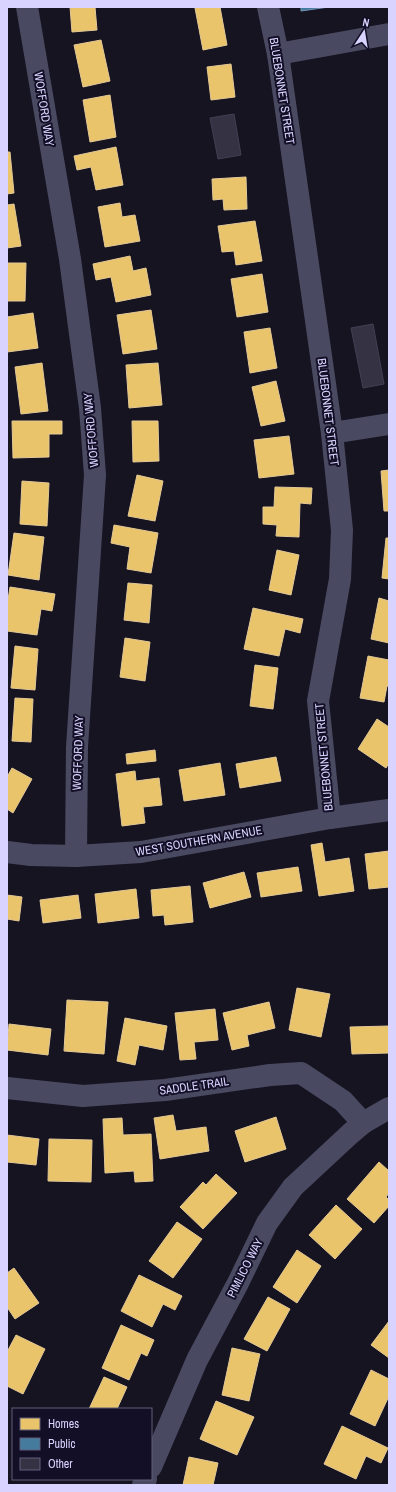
<svg xmlns="http://www.w3.org/2000/svg" width="396" height="1492" font-family="'Archivo Narrow',sans-serif">
  <style>
    .homes { fill: #e9c46a; stroke: #e4c997 }
    .public { fill: #457b9d; stroke: #7196ba }
    .building { fill: #343243; stroke: #433f54 }
    .lines { fill: none; stroke-linecap: round; stroke-linejoin: round }
    .minor { stroke: #4a4962; stroke-width: 22 }
    .labels { text-anchor: middle; dominant-baseline: central; stroke-width: 4; stroke-linejoin: round; paint-order: stroke }
    .street-label { font-size: 12px; fill: #d9d4ff; stroke: #130f26 }
  </style>
  <rect width="100%" height="100%" fill="#161421"/>
  <g class="homes">
    <polygon points="70,7 95,7 97,30 72,32"/>
    <polygon points="202,7 220,7 227,45 203,50 195,8"/>
    <polygon points="101,40 110,81 83,87 74,45"/>
    <polygon points="231,64 235,97 211,100 207,67"/>
    <polygon points="110,95 116,137 90,142 83,100"/>
    <polygon points="116,147 123,185 96,190 91,167 77,170 74,156"/>
    <polygon points="7,152 10,152 14,193 7,194"/>
    <polygon points="246,177 247,209 224,210 223,199 213,200 212,179"/>
    <polygon points="120,203 122,217 135,215 140,241 105,247 98,207"/>
    <polygon points="14,204 21,246 7,248 7,205"/>
    <polygon points="255,221 262,261 236,265 234,251 222,252 218,226"/>
    <polygon points="130,256 133,271 146,268 151,295 116,302 111,277 96,280 93,264"/>
    <polygon points="7,263 26,263 25,301 7,301"/>
    <polygon points="262,274 268,312 237,317 231,279"/>
    <polygon points="151,310 157,349 123,354 117,315"/>
    <polygon points="33,313 38,348 7,352 7,317"/>
    <polygon points="270,328 277,368 250,373 244,332"/>
    <polygon points="42,363 48,411 21,414 15,367"/>
    <polygon points="158,363 162,405 129,408 126,365"/>
    <polygon points="276,381 285,421 261,426 252,387"/>
    <polygon points="12,421 62,421 62,434 49,434 49,457 13,458"/>
    <polygon points="132,421 158,421 159,461 133,462"/>
    <polygon points="289,436 294,474 259,478 254,440"/>
    <polygon points="389,470 389,511 384,511 381,471"/>
    <polygon points="137,475 163,481 155,521 128,516"/>
    <polygon points="22,481 49,483 47,526 20,524"/>
    <polygon points="275,487 312,488 311,504 300,503 299,537 276,536 277,525 263,524 263,507 274,507"/>
    <polygon points="114,525 158,533 151,573 127,569 130,547 111,543"/>
    <polygon points="14,533 44,537 39,580 8,575"/>
    <polygon points="386,538 389,538 389,579 382,578"/>
    <polygon points="277,550 299,555 291,595 269,590"/>
    <polygon points="128,583 152,585 149,623 124,620"/>
    <polygon points="10,587 55,594 52,611 41,609 37,635 7,631 7,606"/>
    <polygon points="379,598 389,601 389,643 371,639"/>
    <polygon points="253,608 303,619 300,633 285,629 279,656 244,649"/>
    <polygon points="125,638 150,642 145,681 120,677"/>
    <polygon points="15,646 38,649 35,690 11,688"/>
    <polygon points="368,656 389,660 389,686 387,686 384,702 360,698"/>
    <polygon points="255,665 278,668 273,709 250,706"/>
    <polygon points="15,698 33,699 31,742 12,741"/>
    <polygon points="377,719 389,727 389,763 386,768 358,749"/>
    <polygon points="155,750 156,761 127,764 126,754"/>
    <polygon points="276,757 281,781 240,788 236,764"/>
    <polygon points="220,763 225,795 184,801 179,770"/>
    <polygon points="12,768 32,779 13,813 7,809 7,777"/>
    <polygon points="135,771 136,781 159,778 162,805 143,807 145,823 122,826 116,774"/>
    <polygon points="322,843 325,862 349,858 354,891 319,896 311,845"/>
    <polygon points="389,851 389,887 369,889 365,854"/>
    <polygon points="298,867 302,891 261,897 257,873"/>
    <polygon points="244,872 251,897 210,908 203,883"/>
    <polygon points="190,886 193,922 165,925 164,915 153,916 151,890"/>
    <polygon points="136,889 139,918 98,923 95,894"/>
    <polygon points="7,895 22,897 19,921 7,919"/>
    <polygon points="78,895 81,918 43,923 40,900"/>
    <polygon points="297,988 330,994 321,1037 289,1030"/>
    <polygon points="67,1000 108,1002 104,1054 64,1051"/>
    <polygon points="269,1002 275,1028 247,1035 249,1046 232,1050 223,1013"/>
    <polygon points="215,1009 218,1040 194,1042 196,1059 180,1060 175,1013"/>
    <polygon points="125,1018 167,1026 163,1050 139,1045 135,1065 117,1061"/>
    <polygon points="9,1024 51,1029 48,1055 7,1050"/>
    <polygon points="389,1026 389,1053 352,1054 350,1027"/>
    <polygon points="173,1115 176,1131 206,1127 209,1151 160,1159 154,1118"/>
    <polygon points="276,1117 286,1149 245,1162 235,1131"/>
    <polygon points="122,1118 123,1135 151,1134 153,1181 135,1182 134,1171 105,1173 103,1119"/>
    <polygon points="7,1135 39,1139 36,1165 7,1162"/>
    <polygon points="49,1139 92,1140 91,1182 48,1181"/>
    <polygon points="379,1162 389,1171 389,1193 386,1197 389,1200 389,1206 374,1223 347,1199"/>
    <polygon points="216,1174 237,1193 203,1229 180,1207 203,1182 206,1185"/>
    <polygon points="336,1205 362,1229 335,1259 309,1235"/>
    <polygon points="177,1222 202,1239 173,1278 149,1261"/>
    <polygon points="297,1250 321,1266 297,1303 273,1287"/>
    <polygon points="14,1268 39,1303 15,1319 7,1307 7,1273"/>
    <polygon points="139,1275 182,1296 175,1310 163,1304 152,1327 121,1311"/>
    <polygon points="268,1297 290,1309 267,1351 244,1339"/>
    <polygon points="389,1321 389,1358 371,1345"/>
    <polygon points="121,1325 154,1340 147,1356 141,1353 129,1380 102,1368"/>
    <polygon points="16,1335 45,1349 23,1394 7,1386 7,1352"/>
    <polygon points="232,1348 260,1354 249,1401 222,1395"/>
    <polygon points="371,1370 389,1379 389,1396 375,1426 350,1414"/>
    <polygon points="104,1377 127,1387 117,1409 89,1409"/>
    <polygon points="216,1401 254,1417 237,1455 200,1439"/>
    <polygon points="342,1426 388,1448 381,1463 366,1456 356,1479 324,1464"/>
    <polygon points="189,1457 218,1463 213,1485 183,1485"/>
  </g>
  <polygon class="public" points="301,7 329,7 301,11"/>
  <g class="building">
    <polygon points="234,114 241,155 218,159 210,118"/>
    <polygon points="373,324 384,384 363,388 351,328"/>
  </g>
  <g class="lines">
    <g class="minor">
      <polyline points="27,7 70,259 90,408 95,475 77,747 76,856"/>
      <polyline points="268,7 278,54 332,433 342,530 340,579 318,701 330,818"/>
      <polyline points="278,54 389,34"/>
      <polyline points="332,433 389,424"/>
      <polyline points="7,852 31,855 76,856 141,852 330,818 389,810"/>
      <polyline points="7,1088 83,1096 165,1090 270,1075 301,1073 343,1101 363,1123"/>
      <polyline points="151,1467 197,1360 238,1283 267,1223 293,1187 350,1134 363,1123 389,1108"/>
      <polyline points="143,1485 146,1479"/>
    </g>
  </g>
  <g class="labels">
    <g class="street-label">
      <text transform="translate(282 91) rotate(81)">BLUEBONNET STREET</text>
      <text transform="translate(44 109) rotate(81)">WOFFORD WAY</text>
      <text transform="translate(328 412) rotate(83)">BLUEBONNET STREET</text>
      <text transform="translate(91 430) rotate(-95)">WOFFORD WAY</text>
      <text transform="translate(78 753) rotate(-88)">WOFFORD WAY</text>
      <text transform="translate(324 757) rotate(-95)">BLUEBONNET STREET</text>
      <text transform="translate(199 841) rotate(-10)">WEST SOUTHERN AVENUE</text>
      <text transform="translate(194 1086) rotate(-8)">SADDLE TRAIL</text>
      <text transform="translate(245 1268) rotate(-63)">PIMLICO WAY</text>
    </g>
  </g>
  <rect width="396" height="1492" fill="none" stroke="#d9d4ff" stroke-width="16"/>
  <rect x="12" y="1408" width="140" height="72" fill="#130f26" stroke="#625e7d"/>
  <rect x="20" y="1418" width="20" height="12" fill="#e9c46a" stroke="#625e7d"/>
  <text x="48" y="1428" font-size="12" fill="#d9d4ff">Homes</text>
  <rect x="20" y="1438" width="20" height="12" fill="#457b9d" stroke="#625e7d"/>
  <text x="48" y="1448" font-size="12" fill="#d9d4ff">Public</text>
  <rect x="20" y="1458" width="20" height="12" fill="#343243" stroke="#625e7d"/>
  <text x="48" y="1468" font-size="12" fill="#d9d4ff">Other</text>
  <g transform="translate(364 32) rotate(12)" stroke="#130f26" stroke-width="3" paint-order="stroke">
  <path d="M0-3L7 15L0 10L-7 15Z" fill="#d9d4ff"/>
  <text y="-6" font-size="11" font-weight="bold" text-anchor="middle" fill="#d9d4ff">N</text>
  </g>
</svg>
